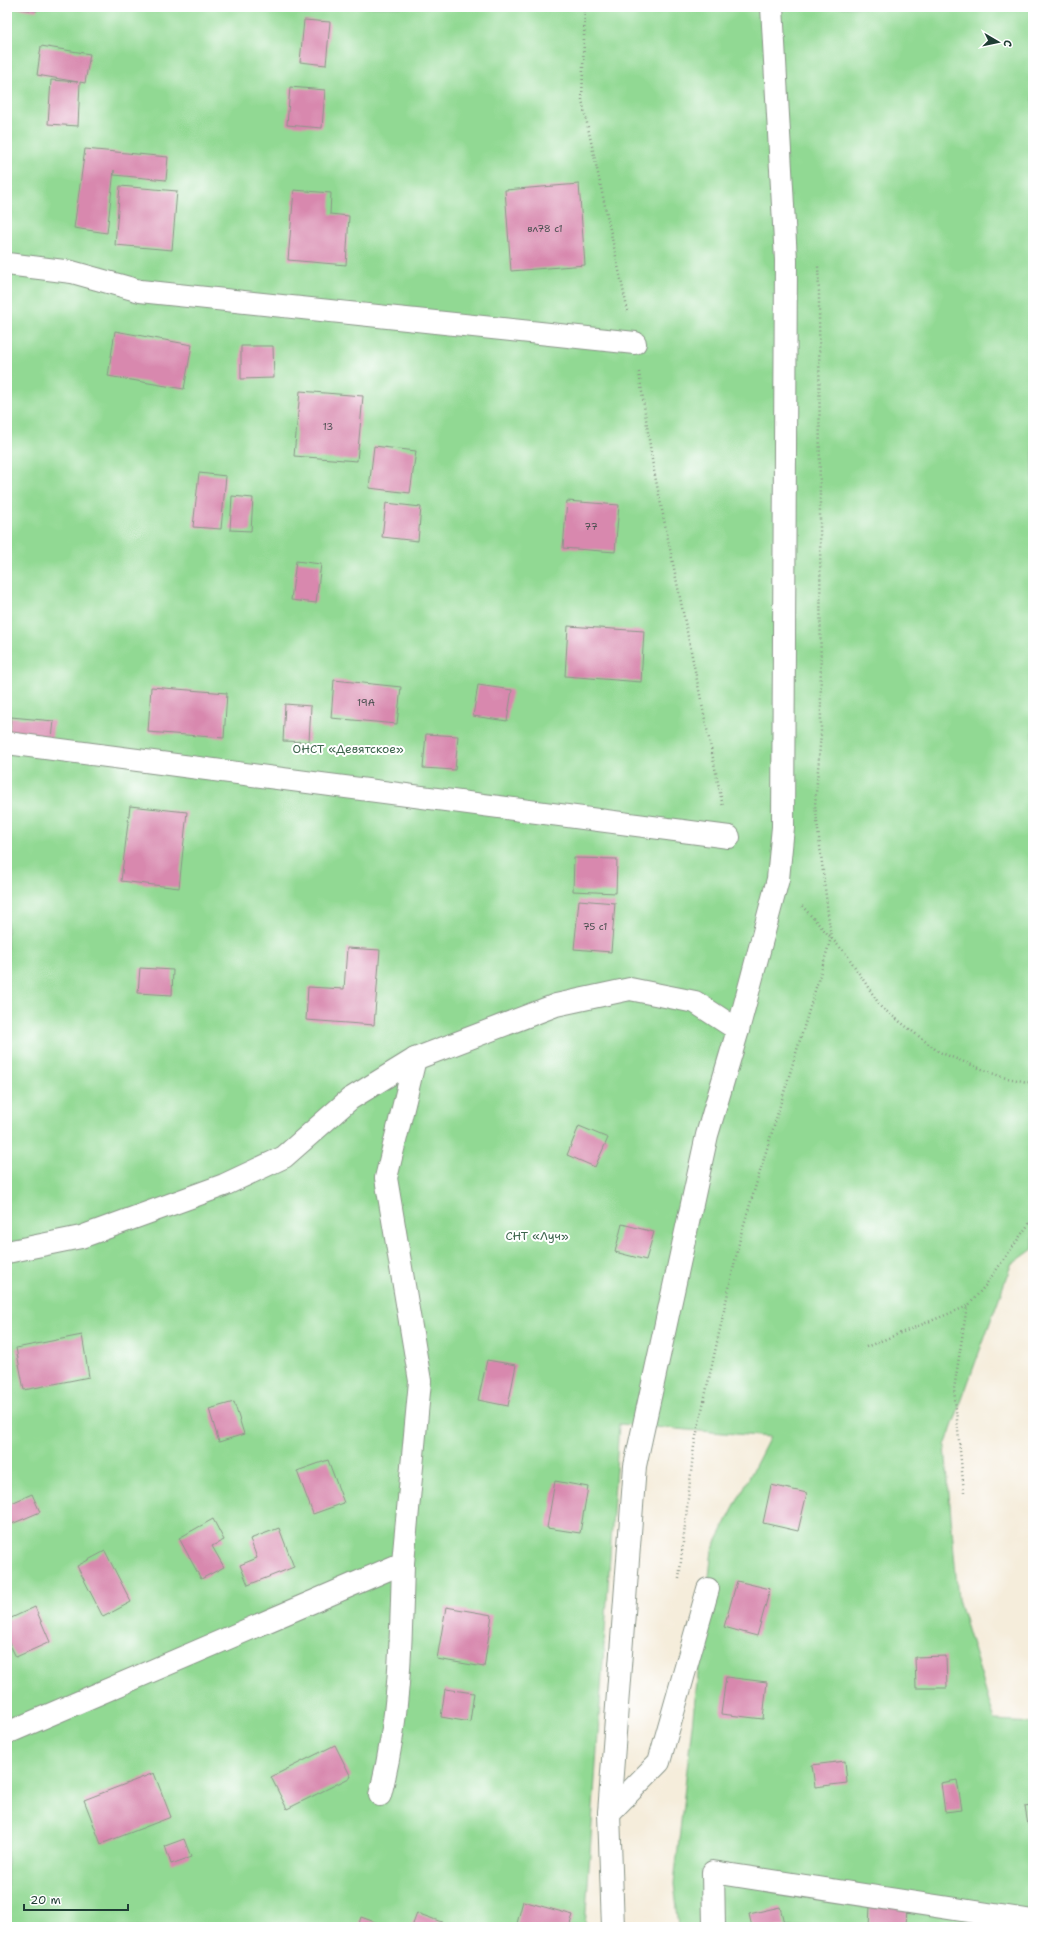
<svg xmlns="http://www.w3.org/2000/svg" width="1040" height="1934" font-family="'Shantell Sans',sans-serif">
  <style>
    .green { fill: #91d993; stroke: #588b64 }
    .building { fill: #d888ae }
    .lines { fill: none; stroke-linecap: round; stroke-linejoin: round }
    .minor-casing { stroke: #8a9588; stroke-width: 24 }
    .path { stroke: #8a9588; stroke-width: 2.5; stroke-dasharray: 1 3; stroke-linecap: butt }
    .minor { stroke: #fff; stroke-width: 22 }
    .labels { text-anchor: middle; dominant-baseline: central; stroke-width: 4; stroke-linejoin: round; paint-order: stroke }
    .number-label { font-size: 10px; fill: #4d5052 }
    .park-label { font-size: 12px; fill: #3c644c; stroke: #fff }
  </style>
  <rect width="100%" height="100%" fill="#fff"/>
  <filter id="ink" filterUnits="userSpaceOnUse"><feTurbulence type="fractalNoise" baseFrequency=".025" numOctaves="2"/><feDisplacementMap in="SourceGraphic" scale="8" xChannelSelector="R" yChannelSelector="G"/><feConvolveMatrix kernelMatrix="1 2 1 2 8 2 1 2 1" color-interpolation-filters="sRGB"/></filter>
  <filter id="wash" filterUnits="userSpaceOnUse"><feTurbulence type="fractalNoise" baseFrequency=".012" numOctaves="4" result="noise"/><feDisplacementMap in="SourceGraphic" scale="16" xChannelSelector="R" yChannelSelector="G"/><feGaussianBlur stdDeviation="0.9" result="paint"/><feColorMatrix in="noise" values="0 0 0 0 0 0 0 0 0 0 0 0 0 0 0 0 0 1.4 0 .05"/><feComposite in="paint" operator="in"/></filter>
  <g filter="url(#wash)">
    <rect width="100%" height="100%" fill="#f5eddb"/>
    <polygon class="green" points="7,7 1033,7 1033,1249 1011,1265 945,1446 958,1599 995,1721 1033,1723 1033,1927 679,1927 674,1883 712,1550 770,1437 619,1424 585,1927 7,1927"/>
    <g id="blocks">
      <g class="building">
        <polygon points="8,7 37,7 37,11"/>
        <polygon points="304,20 330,22 326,65 300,62"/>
        <polygon points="41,46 90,54 85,83 80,82 78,126 48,124 51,80 78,82 37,75"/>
        <polygon points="290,87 325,90 322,128 287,125"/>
        <polygon points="85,149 168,157 166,180 114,175 114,170 107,233 74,228"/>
        <polygon points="579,184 585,265 511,271 505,190"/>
        <polygon points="120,186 177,191 172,250 115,245"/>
        <polygon points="294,190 331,193 330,214 349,216 346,265 288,260"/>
        <polygon points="115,331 192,345 184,389 108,376"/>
        <polygon points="241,346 273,346 274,378 241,379"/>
        <polygon points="300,391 363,396 357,461 294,456"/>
        <polygon points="374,446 416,451 410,493 369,488"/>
        <polygon points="199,473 226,476 221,529 193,527"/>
        <polygon points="232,496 253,498 251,531 230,530"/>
        <polygon points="567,501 619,505 615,552 563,548"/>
        <polygon points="386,503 421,507 418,541 382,537"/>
        <polygon points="296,561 321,564 316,603 291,600"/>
        <polygon points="568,626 644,631 641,682 565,676"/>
        <polygon points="334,680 401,687 397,724 331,718"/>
        <polygon points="478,685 512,690 507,721 473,716"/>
        <polygon points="151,687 227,693 224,738 148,732"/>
        <polygon points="285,704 311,706 309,742 283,741"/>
        <polygon points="11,717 54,721 52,738 9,733"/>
        <polygon points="426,734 458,736 455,770 423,768"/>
        <polygon points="130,806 187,812 179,888 121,881"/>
        <polygon points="574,858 617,859 616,893 573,891"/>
        <polygon points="579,900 615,903 611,952 574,949"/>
        <polygon points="347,948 380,950 374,1025 306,1020 308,987 344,989"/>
        <polygon points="140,968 173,970 172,995 138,993"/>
        <polygon points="579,1126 608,1138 595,1167 567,1155"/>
        <polygon points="622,1224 654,1232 646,1260 615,1252"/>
        <polygon points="82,1335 89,1377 24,1390 16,1348"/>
        <polygon points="487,1360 516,1365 508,1406 478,1400"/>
        <polygon points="234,1402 244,1434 219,1442 209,1409"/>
        <polygon points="328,1460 344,1503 313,1514 297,1471"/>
        <polygon points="555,1481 588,1487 580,1533 547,1528"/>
        <polygon points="771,1485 807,1493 798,1531 763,1523"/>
        <polygon points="32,1494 40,1512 7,1526 7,1505"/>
        <polygon points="213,1519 224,1540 212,1546 224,1567 201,1579 179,1538"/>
        <polygon points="279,1528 294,1567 248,1585 240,1565 257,1558 250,1539"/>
        <polygon points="105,1551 131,1602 103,1617 77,1566"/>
        <polygon points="737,1581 770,1589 757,1636 724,1627"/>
        <polygon points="35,1607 50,1642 16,1657 7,1639 7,1620"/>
        <polygon points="446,1607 492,1615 484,1667 437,1659"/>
        <polygon points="946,1656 947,1688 916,1688 915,1657"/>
        <polygon points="726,1677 767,1682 763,1719 721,1714"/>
        <polygon points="445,1689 474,1693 470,1722 441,1717"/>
        <polygon points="335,1745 351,1777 287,1809 271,1777"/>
        <polygon points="845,1761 847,1783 815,1787 812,1765"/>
        <polygon points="154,1773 171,1817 101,1844 84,1800"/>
        <polygon points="957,1780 962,1810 945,1812 941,1783"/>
        <polygon points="1033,1806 1033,1824 1028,1825 1025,1807"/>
        <polygon points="184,1839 191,1857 171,1864 165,1846"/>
        <polygon points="523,1901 573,1915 569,1927 516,1927"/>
        <polygon points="870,1905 907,1907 906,1927 869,1927"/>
        <polygon points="780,1907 785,1927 752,1927 749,1914"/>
        <polygon points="417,1913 455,1927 412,1927"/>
        <polygon points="361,1917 389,1927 358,1927"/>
      </g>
    </g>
  </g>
  <g filter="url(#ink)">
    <use href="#blocks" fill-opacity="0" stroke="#8a9588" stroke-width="1"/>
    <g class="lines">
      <defs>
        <g id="minor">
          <polyline points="7,264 72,272 140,291 635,343"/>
          <polyline points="7,743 729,837"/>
          <polyline points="7,1252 81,1237 224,1185 284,1157 350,1099 415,1059 556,1005 630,989 695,1002 738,1030"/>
          <polyline points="7,1733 403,1563 420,1381 386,1178 415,1059"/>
          <path d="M380,1795C400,1719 401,1641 403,1563"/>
          <polyline points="609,1813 659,1762 708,1589"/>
          <polyline points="613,1927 609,1813 635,1466 707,1135 738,1030 778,879 783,827 786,260 772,7"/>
          <polyline points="714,1927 713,1872 1033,1921"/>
        </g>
      </defs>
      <use href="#minor" class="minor-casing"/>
      <g class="path">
        <polyline points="585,7 582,100 628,312"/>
        <polyline points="639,372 653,466 723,807"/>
        <polyline points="802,906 847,955 881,1007 939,1052 1002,1077 1033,1083"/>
        <polyline points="866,1347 968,1306 985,1286 1033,1218"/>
        <polyline points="964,1492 954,1389 967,1306"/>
        <polyline points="679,1579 694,1446 741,1234 831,938 815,805 821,734 819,293 818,265"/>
      </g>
      <use href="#minor" class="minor"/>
    </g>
  </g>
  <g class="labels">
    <g class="number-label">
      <text x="545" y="228">вл78 с1</text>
      <text x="328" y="426">13</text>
      <text x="591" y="526">77</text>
      <text x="366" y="702">19А</text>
      <text x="595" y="926">75 с1</text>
    </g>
    <g class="park-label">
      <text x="348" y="749">ОНСТ «Девятское»</text>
      <text x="537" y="1236">СНТ «Луч»</text>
    </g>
  </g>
  <rect width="1040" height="1934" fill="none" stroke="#fff" stroke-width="24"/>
  <g transform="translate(998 42) rotate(99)" stroke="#ffffff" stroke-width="3" paint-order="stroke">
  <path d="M0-3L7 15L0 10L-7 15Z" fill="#1f3d34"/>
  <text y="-6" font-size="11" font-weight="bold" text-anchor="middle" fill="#1f3d34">С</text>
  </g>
  <path d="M24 1904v6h104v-6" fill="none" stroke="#1f3d34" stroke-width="2"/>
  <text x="30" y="1904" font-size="12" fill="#1f3d34" stroke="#ffffff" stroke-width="3" paint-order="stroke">20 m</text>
</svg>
